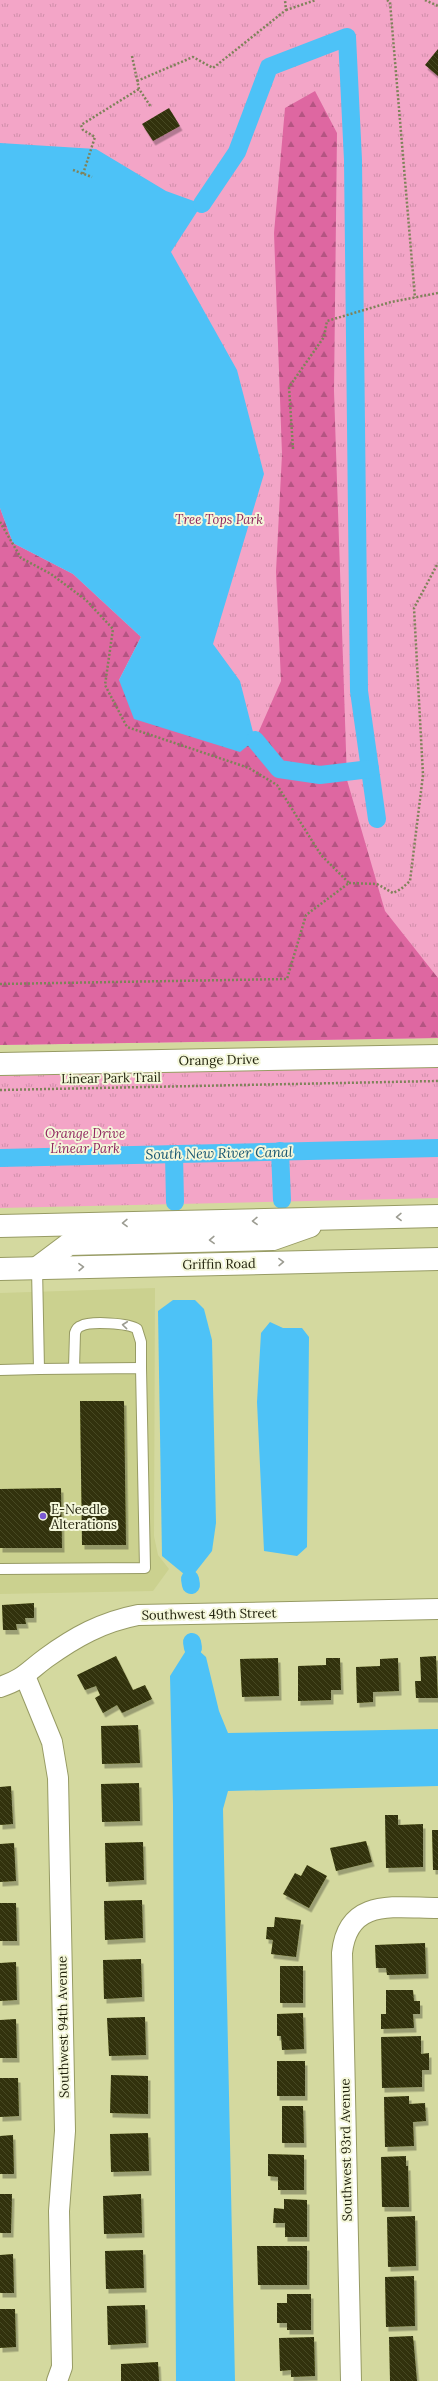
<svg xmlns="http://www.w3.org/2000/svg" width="438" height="2381" font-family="Lora,serif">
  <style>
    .built { fill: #cbd18f }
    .grass { fill: url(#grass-tufts) }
    .forest { fill: url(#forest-firs) }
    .water { fill: #4dc2f7 }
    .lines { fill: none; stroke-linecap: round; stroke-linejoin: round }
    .canal { stroke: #4dc2f7; stroke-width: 18 }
    .building { fill: url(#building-back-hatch); filter: url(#shadow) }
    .lane-casing { stroke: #979b64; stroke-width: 12 }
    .street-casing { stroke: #979b64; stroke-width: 22 }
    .secondary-casing { stroke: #979b64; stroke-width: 24 }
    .primary-casing { stroke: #979b64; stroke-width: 24 }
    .path { stroke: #7f825a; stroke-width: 2.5; stroke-dasharray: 2 2; stroke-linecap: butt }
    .lane { stroke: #fff; stroke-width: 10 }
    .street { stroke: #fff; stroke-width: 20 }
    .secondary { stroke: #fff; stroke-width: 22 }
    .primary { stroke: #fff; stroke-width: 22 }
    .oneway { stroke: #9c9c92 }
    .poi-dot { fill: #7a59d3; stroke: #f4f7da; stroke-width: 1.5 }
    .labels { text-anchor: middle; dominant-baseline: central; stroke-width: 4; stroke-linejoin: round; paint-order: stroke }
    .park-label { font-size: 13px; font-style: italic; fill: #8f245e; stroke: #f4f7da }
    .street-label { font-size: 13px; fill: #22230d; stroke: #f4f7da }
    .poi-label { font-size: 13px; fill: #22230d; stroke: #f4f7da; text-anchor: start }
    .water-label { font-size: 14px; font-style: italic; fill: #175671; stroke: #f4f7da }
  </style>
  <defs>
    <pattern id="grass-tufts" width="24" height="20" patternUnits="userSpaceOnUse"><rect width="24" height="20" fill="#f3a5c7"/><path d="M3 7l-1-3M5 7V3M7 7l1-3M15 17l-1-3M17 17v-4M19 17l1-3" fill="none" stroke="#d08eaa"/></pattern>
    <pattern id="forest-firs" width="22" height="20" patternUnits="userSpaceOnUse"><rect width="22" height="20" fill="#de67a1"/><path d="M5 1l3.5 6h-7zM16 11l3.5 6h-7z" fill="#b45482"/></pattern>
    <pattern id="building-back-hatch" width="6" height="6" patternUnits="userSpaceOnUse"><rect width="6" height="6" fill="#313308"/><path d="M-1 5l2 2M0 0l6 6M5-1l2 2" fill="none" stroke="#464822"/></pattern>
    <filter id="shadow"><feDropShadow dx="2.5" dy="4.5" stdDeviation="0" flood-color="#0004"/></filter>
  </defs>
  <rect width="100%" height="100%" fill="#d4d99f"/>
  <polygon class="built" points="155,1288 154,1536 158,1555 169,1569 153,1591 0,1594 0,1293"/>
  <g class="grass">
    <polygon points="0,0 438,0 438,1038 0,1045"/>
    <polygon points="438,1067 438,1198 0,1208 0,1076"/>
  </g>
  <polygon class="forest" points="315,91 337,133 334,391 347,780 385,911 438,978 438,1038 0,1045 0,508 13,543 73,574 141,637 119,680 255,740 281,681 276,572 282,454 274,233 285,108"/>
  <g class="water">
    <polygon points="0,143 96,149 166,191 202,204 171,252 237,370 264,474 213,644 240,681 255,740 240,752 134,719 119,680 141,637 73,574 13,543 0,508"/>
    <polygon points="173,1300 195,1300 204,1309 212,1340 216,1523 212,1551 190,1579 162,1556 158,1311"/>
    <polygon points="270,1322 283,1328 302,1328 309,1337 307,1547 297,1556 264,1551 257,1402 261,1333"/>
    <polygon points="196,1648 206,1657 219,1711 228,1733 438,1729 438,1786 228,1791 223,1809 235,2381 176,2381 173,1805 170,1676 187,1649"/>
  </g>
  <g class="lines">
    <g class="canal">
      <polyline points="202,204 237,152 269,67 347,37 353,160 359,691 377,819"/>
      <polyline points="255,740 279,769 320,775 370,769"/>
      <polyline points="280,1151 282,1200"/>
      <polyline points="174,1154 175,1202"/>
      <polyline points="0,1158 438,1148"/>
      <polyline points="190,1579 191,1585"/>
      <polyline points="192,1642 193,1648"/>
    </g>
  </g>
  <g class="building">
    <polygon points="438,49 438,76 425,65"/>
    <polygon points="169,108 180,126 153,141 142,124"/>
    <polygon points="80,1401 124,1401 126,1545 82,1545"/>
    <polygon points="61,1488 62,1548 0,1548 0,1489"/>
    <polygon points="34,1603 34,1618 25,1618 26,1624 16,1624 17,1630 3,1630 2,1605"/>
    <polygon points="116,1656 133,1690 145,1685 152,1699 122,1713 117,1705 103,1713 95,1698 100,1695 96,1686 85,1690 77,1675"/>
    <polygon points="436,1656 438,1698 416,1698 415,1681 421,1681 420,1657"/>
    <polygon points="278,1658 279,1696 242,1697 240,1659"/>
    <polygon points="326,1658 340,1658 341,1690 331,1690 331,1700 298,1701 298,1666 326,1665"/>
    <polygon points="398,1658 399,1691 373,1692 373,1702 357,1703 356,1667 380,1666 380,1659"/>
    <polygon points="138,1725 140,1763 102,1764 101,1726"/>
    <polygon points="139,1783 140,1821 102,1822 101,1784"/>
    <polygon points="11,1786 13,1824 0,1825 0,1787"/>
    <polygon points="385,1815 398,1815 398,1825 423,1824 423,1867 386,1868"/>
    <polygon points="432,1830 438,1830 438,1870 433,1870"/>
    <polygon points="366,1841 372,1862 336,1871 330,1848"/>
    <polygon points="143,1842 144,1880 106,1882 105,1843"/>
    <polygon points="14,1843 16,1881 0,1882 0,1844"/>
    <polygon points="307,1865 327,1876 309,1908 283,1894 295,1873 301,1876"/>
    <polygon points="142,1900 143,1938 105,1940 104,1901"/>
    <polygon points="0,1903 16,1903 17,1941 0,1941"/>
    <polygon points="275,1917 301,1920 296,1957 271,1954 273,1940 266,1939 267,1927 274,1927"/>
    <polygon points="425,1943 426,1974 387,1975 386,1968 376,1968 375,1945"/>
    <polygon points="141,1959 142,1997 104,1999 103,1960"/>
    <polygon points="16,1962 17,2000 0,2001 0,1963"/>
    <rect x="280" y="1966" width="23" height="37"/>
    <polygon points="386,1990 413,1990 414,2001 420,2001 420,2014 413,2014 414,2028 381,2029 381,2014 386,2014"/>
    <polygon points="303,2013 304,2049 282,2050 281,2036 277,2036 277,2014"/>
    <polygon points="145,2017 146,2055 109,2056 107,2018"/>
    <polygon points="16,2019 17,2058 0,2058 0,2020"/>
    <polygon points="421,2036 421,2054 429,2053 429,2070 422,2070 422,2087 382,2088 381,2037"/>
    <rect x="277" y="2061" width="28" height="35"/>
    <polygon points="111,2075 148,2076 148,2114 110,2113"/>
    <polygon points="0,2078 18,2078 19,2116 0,2117"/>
    <polygon points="409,2096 409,2104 425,2103 426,2121 413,2122 414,2146 385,2147 384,2097"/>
    <polygon points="282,2106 303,2106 304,2143 282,2143"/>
    <polygon points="148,2133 149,2171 111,2172 110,2134"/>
    <polygon points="13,2135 14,2174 0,2174 0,2136"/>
    <polygon points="268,2154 304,2155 304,2190 278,2190 278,2177 268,2176"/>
    <polygon points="406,2156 406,2166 408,2166 409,2207 382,2207 381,2157"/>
    <polygon points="0,2194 12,2194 11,2233 0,2233"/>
    <polygon points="141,2194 142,2233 104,2234 103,2196"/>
    <polygon points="284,2199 307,2200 307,2237 285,2237 285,2223 273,2223 274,2208 284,2209"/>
    <polygon points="415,2216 416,2266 388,2267 387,2217"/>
    <polygon points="257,2246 307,2246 307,2285 258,2285"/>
    <polygon points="143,2250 144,2288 106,2289 105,2251"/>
    <polygon points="13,2254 14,2293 0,2293 0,2255"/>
    <polygon points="414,2276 415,2326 386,2327 385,2277"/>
    <polygon points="287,2294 311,2294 311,2330 287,2330 287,2323 277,2323 277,2303 287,2303"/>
    <polygon points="145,2305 146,2343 108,2345 107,2306"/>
    <polygon points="0,2309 15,2309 16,2347 0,2348"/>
    <polygon points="413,2336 417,2381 390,2381 389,2337"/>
    <polygon points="314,2337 315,2376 291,2377 291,2370 280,2371 279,2338"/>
    <polygon points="158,2362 159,2381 121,2381 121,2364"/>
  </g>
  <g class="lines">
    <defs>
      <g id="lane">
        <path d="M74,1368L75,1333C76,1330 77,1327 81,1326C90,1321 129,1323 137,1329L141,1342V1368"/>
        <polyline points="0,1370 39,1369 37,1268"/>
        <polyline points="0,1569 145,1568 141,1368 39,1369"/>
      </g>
      <g id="street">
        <polyline points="25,1676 52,1742 58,1778 65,2131 59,2211 62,2367 57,2381"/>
        <path d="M0,1687C24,1679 27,1672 46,1658C75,1637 102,1622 138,1615L438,1609"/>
        <path d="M351,2381L342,1953C348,1897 395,1908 438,1908"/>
      </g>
      <polyline id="secondary" points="0,1064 438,1056"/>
      <g id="primary">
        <polyline points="0,1226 438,1216"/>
        <polyline points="37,1268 69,1244 273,1239 310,1226"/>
        <polyline points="0,1269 438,1259"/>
      </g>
    </defs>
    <use href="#lane" class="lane-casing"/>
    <use href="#street" class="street-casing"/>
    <use href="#secondary" class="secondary-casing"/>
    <use href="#primary" class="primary-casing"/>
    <g class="path">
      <polyline points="387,0 390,2 415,298"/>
      <polyline points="425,0 438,6"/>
      <polyline points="286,10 316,0"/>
      <polyline points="132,56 139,89 151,107"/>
      <polyline points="137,81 193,57 213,68 286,10 285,0"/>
      <polyline points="73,170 92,177"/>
      <polyline points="83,174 95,137 83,130 81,125 139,89"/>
      <polyline points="293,449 289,387 324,337 327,321 391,302 438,293"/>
      <polyline points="0,522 21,558 51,574 86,600 113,629 105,685 127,727 249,768 277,785 321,855 349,883 306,915 287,979 0,984"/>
      <polyline points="349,883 377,884 393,893 401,889 410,881 423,775 414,608 438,563"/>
      <polyline points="0,1090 438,1081"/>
    </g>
    <use href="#lane" class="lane"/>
    <use href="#street" class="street"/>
    <use href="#secondary" class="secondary"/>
    <use href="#primary" class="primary"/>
  </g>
  <defs><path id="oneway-chevron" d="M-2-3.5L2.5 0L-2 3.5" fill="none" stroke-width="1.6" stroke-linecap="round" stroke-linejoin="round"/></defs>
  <g class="oneway">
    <use href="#oneway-chevron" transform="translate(399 1217) rotate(179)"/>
    <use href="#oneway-chevron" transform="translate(255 1221) rotate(179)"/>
    <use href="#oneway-chevron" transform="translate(125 1223) rotate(179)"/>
    <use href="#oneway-chevron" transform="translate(212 1240) rotate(178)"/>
    <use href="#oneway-chevron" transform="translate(281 1262) rotate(-1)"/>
    <use href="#oneway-chevron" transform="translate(81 1267) rotate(-1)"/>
    <use href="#oneway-chevron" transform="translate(125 1325) rotate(-174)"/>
  </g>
  <circle class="poi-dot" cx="43" cy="1516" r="4"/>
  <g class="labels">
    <g class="park-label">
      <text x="219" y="519">Tree Tops Park</text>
      <text x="85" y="1133">Orange Drive<tspan x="85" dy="15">Linear Park</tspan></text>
    </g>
    <g class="street-label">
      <text transform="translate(219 1060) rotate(-1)">Orange Drive</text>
      <text transform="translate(111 1078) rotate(-1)">Linear Park Trail</text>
      <text transform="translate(219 1264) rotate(-1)">Griffin Road</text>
      <text transform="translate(209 1614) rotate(-1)">Southwest 49th Street</text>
      <text transform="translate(63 2027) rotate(-91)">Southwest 94th Avenue</text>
      <text transform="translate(346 2150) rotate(-91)">Southwest 93rd Avenue</text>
    </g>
    <g class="poi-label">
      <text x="51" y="1509">E-Needle<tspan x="51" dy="15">Alterations</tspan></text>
    </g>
    <g class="water-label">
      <text transform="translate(219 1153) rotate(-1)">South New River Canal</text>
    </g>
  </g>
</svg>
